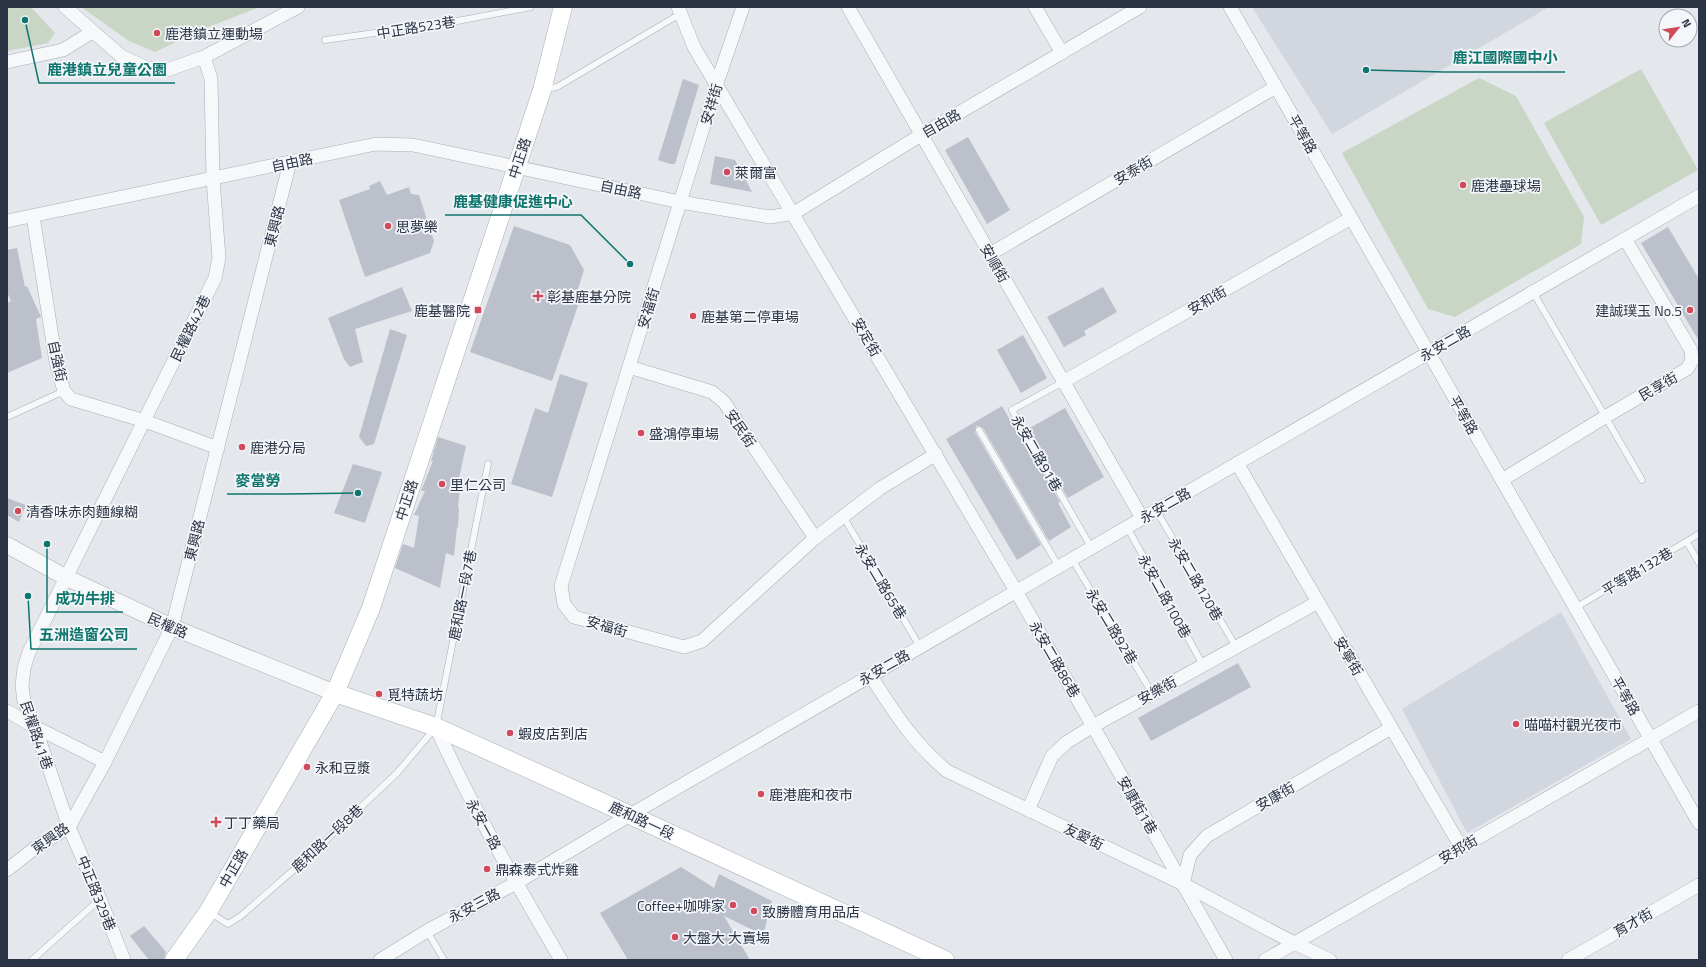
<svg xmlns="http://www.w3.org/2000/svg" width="1706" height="967" font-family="'Titillium Web','Noto Sans TC',sans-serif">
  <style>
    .built { fill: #d2d6de }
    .green { fill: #c9d6c5 }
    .building { fill: #bbc0ca }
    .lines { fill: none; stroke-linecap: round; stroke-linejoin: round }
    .service-casing { stroke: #a9aeb7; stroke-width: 7 }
    .minor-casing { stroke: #a9aeb7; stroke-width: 14 }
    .tertiary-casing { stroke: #a9aeb7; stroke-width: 17 }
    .secondary-casing { stroke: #a9aeb7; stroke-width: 19 }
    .service { stroke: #f7f8fa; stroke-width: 6 }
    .minor { stroke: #f7f8fa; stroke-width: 13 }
    .tertiary { stroke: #f7f8fa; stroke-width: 16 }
    .secondary { stroke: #fff; stroke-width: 18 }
    .poi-dot { fill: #d1495b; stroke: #f4f6f9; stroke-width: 1.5 }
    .labels { text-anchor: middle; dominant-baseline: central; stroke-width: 3.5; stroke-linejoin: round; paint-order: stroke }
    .street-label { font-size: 14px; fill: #2b3445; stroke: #f4f6f9 }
    .poi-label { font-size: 14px; fill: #2b3445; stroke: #f4f6f9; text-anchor: start }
    .leader { fill: none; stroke: #0f766e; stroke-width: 1.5 }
    .callout-dot { fill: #0f766e; stroke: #f4f6f9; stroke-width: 1.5 }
    .callout-label { font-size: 15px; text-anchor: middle; font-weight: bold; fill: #0f766e; stroke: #f4f6f9; stroke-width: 3.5; stroke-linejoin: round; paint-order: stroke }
  </style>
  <rect width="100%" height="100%" fill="#e4e7ec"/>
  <g class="built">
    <polygon points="1252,7 1549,7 1332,134"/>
    <polygon points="1561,612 1631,739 1467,833 1402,709"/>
  </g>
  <g class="green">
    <polygon points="7,7 31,7 55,33 48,43 7,51"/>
    <polygon points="81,7 260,7 211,26 155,52 129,41"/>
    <polygon points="1641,69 1698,170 1601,225 1544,123"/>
    <polygon points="1479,78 1516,96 1584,217 1581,244 1455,317 1428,309 1342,153"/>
  </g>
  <g class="building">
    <polygon points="683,79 699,85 675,164 670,164 658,160"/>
    <polygon points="968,137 1010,210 987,224 945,150"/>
    <polygon points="715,156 735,160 752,192 710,184"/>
    <polygon points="380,181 387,195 409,187 411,194 419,195 434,241 430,253 365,277 339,200 370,189 369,186"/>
    <polygon points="514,226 570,245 584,270 576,295 581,297 552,381 470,352"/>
    <polygon points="1668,227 1699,279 1699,341 1641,243"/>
    <polygon points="17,248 25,287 27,286 41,317 36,319 42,358 7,373 7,303 11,301 7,292 7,250"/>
    <polygon points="402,287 412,311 355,329 363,362 350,367 344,359 328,318"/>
    <polygon points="1103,287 1117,312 1084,331 1086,335 1064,347 1047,317"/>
    <polygon points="390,329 407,335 374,444 366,446 359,437"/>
    <polygon points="1023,335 1047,378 1021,393 997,350"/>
    <polygon points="560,374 588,383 552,497 511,484 535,408 548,413"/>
    <polygon points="1002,406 1018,434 1020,433 1060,502 1058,503 1071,527 1049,541 983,428 979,426 976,426 975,432 1041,545 1017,560 946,439"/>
    <polygon points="1065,408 1104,477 1068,498 1028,429"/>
    <polygon points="438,437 466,446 459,478 461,478 458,507 459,508 458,528 457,527 454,556 446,553 440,588 395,568 403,544 414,548 419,516 414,515 425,491 421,491 433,461 431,461"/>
    <polygon points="353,464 382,472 365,523 334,513"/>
    <polygon points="7,498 26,505 19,522 7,515"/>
    <polygon points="1238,663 1251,687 1151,741 1138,718"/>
    <polygon points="681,867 714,888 719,874 772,901 763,935 724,916 750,960 628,960 600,913"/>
    <polygon points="144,926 166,952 164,960 149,960 130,936"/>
  </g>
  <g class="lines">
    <defs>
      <g id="service">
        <polyline points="325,40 452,22 531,7"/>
        <polyline points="545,89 557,87 680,14"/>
        <polyline points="1533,292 1642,480"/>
        <polyline points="1063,382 1012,410 1091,547"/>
        <polyline points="7,417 64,391"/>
        <polyline points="979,430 1059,567"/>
        <polyline points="1156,510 1236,647"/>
        <polyline points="843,516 920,647"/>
        <polyline points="1127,527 1203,665"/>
        <polyline points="1687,542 1699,563"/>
        <polyline points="1072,559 1152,693"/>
        <polyline points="1575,608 1699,534"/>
        <polyline points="209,912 228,924 241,916 306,859 397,773 436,727 488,464"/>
        <polyline points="427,931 444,960"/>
        <polyline points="32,960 100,899"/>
      </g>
      <g id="minor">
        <polyline points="65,7 121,56 147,68 167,70 204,57 298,7"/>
        <polyline points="678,7 694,47 1016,591 1226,960"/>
        <polyline points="743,7 717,83 561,586 564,604 574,617 684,647 702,641 815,538 879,489 936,454"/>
        <polyline points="848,7 1142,518"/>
        <polyline points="1035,7 1062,53"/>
        <polyline points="1230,7 1699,823"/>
        <polyline points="7,62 63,50 92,32"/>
        <polyline points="33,216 56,362 64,391 71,399 145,421 218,448"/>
        <polyline points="7,221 376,144 413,145 680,202 770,217 794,213 921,135 1140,7"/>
        <polyline points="990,254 1276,87"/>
        <polyline points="629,367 712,392 724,402 815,538"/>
        <polyline points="1063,382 1351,218"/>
        <polyline points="1237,463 1461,847"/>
        <polyline points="1502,480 1605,417 1687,369 1692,361 1691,350 1625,239"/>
        <path d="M870,675C894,712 913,743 947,771L1183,884L1294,943L1330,960"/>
        <polyline points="7,711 35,727 105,762"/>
        <path d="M436,727C472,808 517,884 561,960"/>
        <polyline points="1028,810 1052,756 1067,742 1093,726 1318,602"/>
        <polyline points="7,870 35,848 69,827 105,762 172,627 290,162"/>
        <polyline points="1183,884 1190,855 1207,836 1391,728"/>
        <polyline points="124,960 100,899 69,827 35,727 24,701 22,686 24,668 29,652 215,278 219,258 213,179 211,79 204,57"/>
        <polyline points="380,960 427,931 516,883 630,815 1699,196"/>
        <polyline points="1265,960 1699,711"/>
        <polyline points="1568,960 1699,885"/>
      </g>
      <polyline id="tertiary" points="7,545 65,577 172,627 335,693"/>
      <g id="secondary">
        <polyline points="335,693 436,727 630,815 945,960"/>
        <polyline points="174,960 208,912 335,693 371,608 542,90 563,7"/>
      </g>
    </defs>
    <use href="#service" class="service-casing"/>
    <use href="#minor" class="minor-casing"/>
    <use href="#tertiary" class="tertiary-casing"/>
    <use href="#secondary" class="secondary-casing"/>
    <use href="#service" class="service"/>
    <use href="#minor" class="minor"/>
    <use href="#tertiary" class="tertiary"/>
    <use href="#secondary" class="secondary"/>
  </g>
  <g class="poi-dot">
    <circle cx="157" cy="33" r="4"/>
    <circle cx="727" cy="172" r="4"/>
    <circle cx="1463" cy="185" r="4"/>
    <circle cx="388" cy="226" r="4"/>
    <path d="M536 290h4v4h4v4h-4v4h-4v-4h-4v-4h4z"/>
    <rect x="474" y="306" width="8" height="8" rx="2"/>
    <circle cx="1690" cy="310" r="4"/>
    <circle cx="693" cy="316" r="4"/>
    <circle cx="641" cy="433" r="4"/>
    <circle cx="242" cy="447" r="4"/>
    <circle cx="442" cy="484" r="4"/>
    <circle cx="18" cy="511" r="4"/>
    <circle cx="379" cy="694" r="4"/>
    <circle cx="1516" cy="724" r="4"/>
    <circle cx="510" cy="733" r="4"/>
    <circle cx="307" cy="767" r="4"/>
    <circle cx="761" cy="794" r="4"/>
    <path d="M214 816h4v4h4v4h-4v4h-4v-4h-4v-4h4z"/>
    <circle cx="487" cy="869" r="4"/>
    <circle cx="733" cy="905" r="4"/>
    <circle cx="754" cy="911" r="4"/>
    <circle cx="675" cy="937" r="4"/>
  </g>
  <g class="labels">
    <g class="street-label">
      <text transform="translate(416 27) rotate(-9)">中正路523巷</text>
      <text transform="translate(711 104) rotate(-73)">安祥街</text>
      <text transform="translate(941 123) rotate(-30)">自由路</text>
      <text transform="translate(1303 134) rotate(60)">平等路</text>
      <text transform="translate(519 158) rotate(-72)">中正路</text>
      <text transform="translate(292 162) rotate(-12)">自由路</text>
      <text transform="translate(1133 170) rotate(-30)">安泰街</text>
      <text transform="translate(621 189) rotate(12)">自由路</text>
      <text transform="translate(274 226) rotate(-76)">東興路</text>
      <text transform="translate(995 263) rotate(60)">安順街</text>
      <text transform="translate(1207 300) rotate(-30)">安和街</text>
      <text transform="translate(648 308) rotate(-73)">安福街</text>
      <text transform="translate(190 328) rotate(-64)">民權路42巷</text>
      <text transform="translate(867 337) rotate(60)">安定街</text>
      <text transform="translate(1445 343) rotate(-30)">永安二路</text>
      <text transform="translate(58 361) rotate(78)">自強街</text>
      <text transform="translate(1658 386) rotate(-30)">民享街</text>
      <text transform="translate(1464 415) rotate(60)">平等路</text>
      <text transform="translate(741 428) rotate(56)">安民街</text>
      <text transform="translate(1037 453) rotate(60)">永安二路91巷</text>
      <text transform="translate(406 500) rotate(-72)">中正路</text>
      <text transform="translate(1165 505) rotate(-30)">永安二路</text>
      <text transform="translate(194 540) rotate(-76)">東興路</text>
      <text transform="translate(1637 571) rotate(-31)">平等路132巷</text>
      <text transform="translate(1196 579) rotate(60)">永安二路120巷</text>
      <text transform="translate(881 581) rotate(59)">永安二路65巷</text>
      <text transform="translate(462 595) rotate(-79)">鹿和路一段7巷</text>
      <text transform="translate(1165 596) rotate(61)">永安二路100巷</text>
      <text transform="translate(168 625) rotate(24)">民權路</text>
      <text transform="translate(607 626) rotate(16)">安福街</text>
      <text transform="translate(1112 626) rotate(59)">永安二路92巷</text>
      <text transform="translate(1349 656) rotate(60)">安寧街</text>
      <text transform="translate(1055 659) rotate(60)">永安二路86巷</text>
      <text transform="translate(884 667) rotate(-30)">永安二路</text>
      <text transform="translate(1157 690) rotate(-29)">安樂街</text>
      <text transform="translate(1626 696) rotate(60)">平等路</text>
      <text transform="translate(37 735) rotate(71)">民權路41巷</text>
      <text transform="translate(1275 796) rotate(-30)">安康街</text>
      <text transform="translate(1138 805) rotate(60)">安康街1巷</text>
      <text transform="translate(642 820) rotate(25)">鹿和路一段</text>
      <text transform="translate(484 824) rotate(61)">永安一路</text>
      <text transform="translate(1084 836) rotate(26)">友愛街</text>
      <text transform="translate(50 838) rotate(-36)">東興路</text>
      <text transform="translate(327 838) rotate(-43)">鹿和路一段8巷</text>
      <text transform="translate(1458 849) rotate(-30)">安邦街</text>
      <text transform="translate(233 868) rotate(-60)">中正路</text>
      <text transform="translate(97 893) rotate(68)">中正路329巷</text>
      <text transform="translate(474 905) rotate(-28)">永安三路</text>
      <text transform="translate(1633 922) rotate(-30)">育才街</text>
    </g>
    <g class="poi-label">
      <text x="165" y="33">鹿港鎮立運動場</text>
      <text x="735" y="172">萊爾富</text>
      <text x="1471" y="185">鹿港壘球場</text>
      <text x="396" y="226">思夢樂</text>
      <text x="547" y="296">彰基鹿基分院</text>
      <text x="470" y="310" text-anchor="end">鹿基醫院</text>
      <text x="1682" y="310" text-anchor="end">建誠璞玉 No.5</text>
      <text x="701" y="316">鹿基第二停車場</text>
      <text x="649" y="433">盛鴻停車場</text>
      <text x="250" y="447">鹿港分局</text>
      <text x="450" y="484">里仁公司</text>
      <text x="26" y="511">清香味赤肉麵線糊</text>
      <text x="387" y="694">覓特蔬坊</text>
      <text x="1524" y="724">喵喵村觀光夜市</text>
      <text x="518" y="733">蝦皮店到店</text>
      <text x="315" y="767">永和豆漿</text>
      <text x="769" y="794">鹿港鹿和夜市</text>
      <text x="224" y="822">丁丁藥局</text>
      <text x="495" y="869">鼎森泰式炸雞</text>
      <text x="725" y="905" text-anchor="end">Coffee+咖啡家</text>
      <text x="762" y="911">致勝體育用品店</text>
      <text x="683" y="937">大盤大 大賣場</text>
    </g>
  </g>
  <path class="leader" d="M1366 70L1444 72H1565M25 20L39 83H175M630 264L581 215H445M358 493L288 494H227M47 544L47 612H123M28 596L31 649H137"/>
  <g class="callout-dot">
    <circle cx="1366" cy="70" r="4"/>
    <circle cx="25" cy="20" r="4"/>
    <circle cx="630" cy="264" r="4"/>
    <circle cx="358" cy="493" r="4"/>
    <circle cx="47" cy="544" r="4"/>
    <circle cx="28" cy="596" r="4"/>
  </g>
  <g class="callout-label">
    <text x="1505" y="63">鹿江國際國中小</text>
    <text x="107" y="75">鹿港鎮立兒童公園</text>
    <text x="513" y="207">鹿基健康促進中心</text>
    <text x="258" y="486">麥當勞</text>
    <text x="85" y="604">成功牛排</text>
    <text x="84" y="640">五洲造窗公司</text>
  </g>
  <rect width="1706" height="967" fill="none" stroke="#2b3445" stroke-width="16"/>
  <g transform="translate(1678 28) rotate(60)"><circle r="19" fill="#f4f6f9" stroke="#a4a8b1"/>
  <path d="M0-3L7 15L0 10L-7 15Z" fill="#d1495b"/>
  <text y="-6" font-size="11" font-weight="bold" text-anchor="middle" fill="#2b3445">N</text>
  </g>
</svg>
